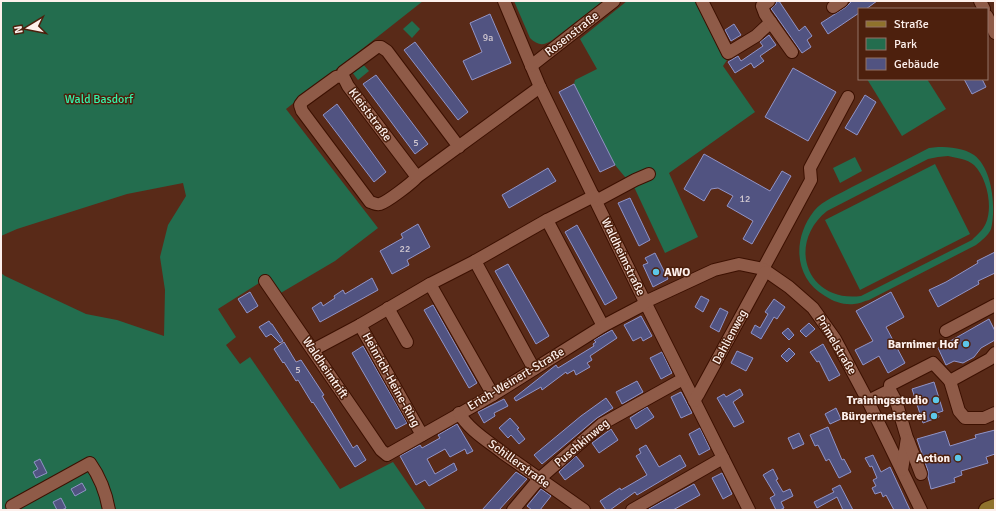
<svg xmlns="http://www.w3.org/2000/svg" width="996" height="511" font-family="Signika,sans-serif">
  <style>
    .green { fill: #236d4e; fill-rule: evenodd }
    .building { fill: #515381; stroke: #9194c7 }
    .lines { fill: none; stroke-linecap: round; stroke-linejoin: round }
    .minor-casing { stroke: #3c1000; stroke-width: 14 }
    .major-casing { stroke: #3c1000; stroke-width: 18 }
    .minor { stroke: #8f5b48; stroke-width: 12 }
    .major { stroke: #8f722c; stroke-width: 16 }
    .poi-dot { fill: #5dc7e8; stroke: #4d200d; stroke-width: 1.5 }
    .labels { text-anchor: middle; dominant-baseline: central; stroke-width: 3; stroke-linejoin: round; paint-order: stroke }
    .number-label { font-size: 10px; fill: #d2c9d1 }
    .street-label { font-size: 12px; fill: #fdf0ec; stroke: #4d200d }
    .park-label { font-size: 12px; fill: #34f4ab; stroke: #4d200d }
    .poi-label { font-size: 12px; font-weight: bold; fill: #fdf0ec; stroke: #4d200d; text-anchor: end }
  </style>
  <rect width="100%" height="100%" fill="#592a18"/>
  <g class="green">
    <polygon points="1,1 423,1 286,109 378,228 335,261 279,294 267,278 218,309 236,337 226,345 240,364 250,357 340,489 393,462 426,510 1,510 1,273 5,276 86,314 117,320 164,336 165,290 160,257 168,225 186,196 183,183 127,194 17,229 1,236"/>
    <path d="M514,1H603L551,41C543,46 537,45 530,38Z"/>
    <polygon points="627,1 700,1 727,60 723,66 755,112 669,173 698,237 665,253 635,189 615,165 574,84 575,80 597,69 580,39"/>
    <polygon points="412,21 420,29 412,38 403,29"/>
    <polygon points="362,63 369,71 358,80 352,72"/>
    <polygon points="867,79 927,79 946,109 902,136"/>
    <path d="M938,147C950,147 964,148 974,155C993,169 996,209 991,229C988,236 982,240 976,245L869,300C864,301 859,304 854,304C844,305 834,302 825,296C794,278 792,239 814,211C823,200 840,194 852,187C878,174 904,161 929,148ZM948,156C957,158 967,159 974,165C987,178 993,206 986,223C983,230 977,235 972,240L861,296C807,303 786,244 827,211L928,159L938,157Z"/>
    <polygon points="855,157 862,171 840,183 833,168"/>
    <polygon points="935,164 970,234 860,290 825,220"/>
  </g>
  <g class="building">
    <polygon points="779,1 799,31 805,26 812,36 807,40 811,47 802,53 772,10 771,9 776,4 776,2"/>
    <polygon points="852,1 877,1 866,9 859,9 859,13 828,34 821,23 846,7"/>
    <polygon points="490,14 511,63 472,80 463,61 482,52 470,23"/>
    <polygon points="734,24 741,35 731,41 725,30"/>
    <polygon points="769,35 776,45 760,56 764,61 754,68 751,63 735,73 728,62 738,56 741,61 763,46 760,42"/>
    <polygon points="415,42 468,112 458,120 404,50"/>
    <polygon points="793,68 836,92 808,141 765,117"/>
    <polygon points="376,75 428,144 415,154 363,84"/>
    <polygon points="964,79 982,79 986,87 972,94"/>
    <polygon points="574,84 615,165 600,172 559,92"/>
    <polygon points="865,95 876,102 857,135 845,128"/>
    <polygon points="337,104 386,172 374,182 323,115"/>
    <polygon points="704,154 770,191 782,171 791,176 752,244 743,239 753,221 727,206 733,196 718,188 711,189 704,201 684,189"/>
    <polygon points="548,168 556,181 509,208 502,195"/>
    <polygon points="630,198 650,240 639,246 618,203"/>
    <polygon points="418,224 430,247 407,260 409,265 392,274 380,251 403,238 401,234"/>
    <polygon points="577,225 617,298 605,305 565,232"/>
    <polygon points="995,252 995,273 978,281 979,284 938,307 929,290 946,282 978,263 977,261"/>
    <polygon points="655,253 668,279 653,287 643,265 648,263 645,258"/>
    <polygon points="508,264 549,336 536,344 495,271"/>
    <polygon points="372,278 378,290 320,322 312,308 321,302 323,306 335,298 334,296 343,290 345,294"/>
    <polygon points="250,292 258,306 247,313 238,299"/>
    <polygon points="891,292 904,317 886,327 905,363 888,373 879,356 863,365 855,350 873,341 856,311"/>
    <polygon points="701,296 709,300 703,312 695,307"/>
    <polygon points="774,299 785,307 777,319 774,317 761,339 751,333 755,325 760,328 768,314 765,312"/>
    <polygon points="433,305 477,383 469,388 424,310"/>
    <polygon points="720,308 728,312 719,332 710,327"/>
    <polygon points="641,316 652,336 643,341 641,337 633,341 624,325"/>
    <polygon points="989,319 995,331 995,340 981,348 974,357 963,363 954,361 946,365 938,348"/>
    <polygon points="269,321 271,324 272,324 283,341 280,343 271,334 266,337 259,327"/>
    <polygon points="809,323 815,329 806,337 800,331"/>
    <polygon points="788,328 794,335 789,340 782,333"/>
    <polygon points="612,330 617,338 590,356 592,360 587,363 590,367 576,375 574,370 567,374 566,372 542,390 541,387 516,401 514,398 533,383 556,365 558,368 594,346 593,344 596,342 594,340"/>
    <polygon points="284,342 296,362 301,360 324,395 322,396 353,448 357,445 366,460 355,467 313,402 312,403 298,380 296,381 284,362 283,363 274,349"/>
    <polygon points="823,344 840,375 829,381 819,361 817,362 810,352"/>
    <polygon points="363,346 407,423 396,429 352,353"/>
    <polygon points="789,348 795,354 787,362 781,356"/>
    <polygon points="737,351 753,358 746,371 731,363"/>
    <polygon points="662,352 672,373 661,379 650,358"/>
    <polygon points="637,381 643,392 622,404 616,392"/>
    <polygon points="934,382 943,411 937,413 939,417 923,423 912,389"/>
    <polygon points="740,389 743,395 733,402 744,422 734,427 717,398 724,394 726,397"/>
    <polygon points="681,392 692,413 681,418 671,397"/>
    <polygon points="606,398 613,408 597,418 542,464 534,455 581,416"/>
    <polygon points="504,399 508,406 494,413 495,416 484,423 478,412"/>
    <polygon points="647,407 654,417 636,429 630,418"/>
    <polygon points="836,408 841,419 830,424 825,414"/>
    <polygon points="510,418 519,428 517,429 525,439 519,444 511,435 508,438 499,428"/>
    <polygon points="457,424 473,451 467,454 465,449 450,457 445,449 427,459 435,474 454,463 457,470 429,486 425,480 416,485 400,456 420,445 422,448 440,438 438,435"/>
    <polygon points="828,427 842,460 844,459 851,472 839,478 829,459 826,461 818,445 815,446 810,435"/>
    <polygon points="700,428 710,449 699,455 689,434"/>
    <polygon points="611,429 618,440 599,453 592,443"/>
    <polygon points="995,430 995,454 986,457 988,463 961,471 962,475 954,478 955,482 931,489 928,477 928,471 917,439 945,431 950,446 976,438 975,435"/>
    <polygon points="799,433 804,444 793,449 788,438"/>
    <polygon points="646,445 659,467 680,455 686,466 637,495 635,492 610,510 606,510 600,501 620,488 621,490 647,475 636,456 641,453 639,449"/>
    <polygon points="873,455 881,472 890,467 910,510 894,510 886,495 883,497 881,492 875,494 872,488 876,486 873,480 877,478 872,466 870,467 865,458"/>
    <polygon points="576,456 584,466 565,480 559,472"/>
    <polygon points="40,459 47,473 36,478 33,472 38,469 34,462"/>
    <polygon points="773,469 778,479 776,480 783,492 790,489 793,496 781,502 784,508 780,510 776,510 770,498 775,495 763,475"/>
    <polygon points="516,472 527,479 499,510 482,510"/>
    <polygon points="722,473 732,494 723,499 712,478"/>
    <polygon points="82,483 86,490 75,496 71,489"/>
    <polygon points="694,484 700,495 673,510 647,510"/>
    <polygon points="840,485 853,510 843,510 837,497 817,508 814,502 834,492 832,489"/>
    <polygon points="541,489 551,496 540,510 532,510 527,506"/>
    <polygon points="61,498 66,508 62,510 57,510 53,502"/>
  </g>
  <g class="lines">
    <defs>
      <g id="minor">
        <polyline points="504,1 540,87 645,302 749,510"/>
        <polyline points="702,1 728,53 756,36 771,22"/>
        <polyline points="769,1 762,6 765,14 792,52"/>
        <polyline points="980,1 984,9"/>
        <polyline points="833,7 842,1"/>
        <polyline points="987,16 995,33"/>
        <polyline points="531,66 614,1"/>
        <path d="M343,76L336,77L303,101L300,105L302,111L370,202C374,203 376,205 380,204C387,202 412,183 417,177"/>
        <polyline points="459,147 387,51 381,47 377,47 343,72 343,76 348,86 417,177 540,87"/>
        <polyline points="596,201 635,180 649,174"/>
        <polyline points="547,220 603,326"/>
        <polyline points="475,261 534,369"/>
        <polyline points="763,269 811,180 810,168 848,97"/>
        <polyline points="265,281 362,422 381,450 387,455 493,395 603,326 641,306 645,302 714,270 739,264 763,269 789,287 813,308 835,339 868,401 921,510"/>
        <polyline points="430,284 493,395"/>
        <polyline points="388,308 407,342"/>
        <polyline points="360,325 422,435"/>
        <polyline points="946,331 995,305"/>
        <polyline points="313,350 360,325 430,284 475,261 547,220 594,196"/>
        <polyline points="950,381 959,411 965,418 984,418 995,413"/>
        <polyline points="890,390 896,401 907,438 902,470"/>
        <polyline points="694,401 699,393 765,272"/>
        <polyline points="868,401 890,390 890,385 933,363 950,381 990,359 995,353"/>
        <path d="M459,413C469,430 488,441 503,453C530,472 557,491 584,510"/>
        <polyline points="908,440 921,474"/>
        <path d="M12,506L90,463C100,477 106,493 109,510"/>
        <polyline points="513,510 539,479 602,424 683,379"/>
        <polyline points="632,510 723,458"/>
      </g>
      <polyline id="major" points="987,510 995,507"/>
    </defs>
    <use href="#minor" class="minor-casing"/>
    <use href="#major" class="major-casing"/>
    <use href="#minor" class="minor"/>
    <use href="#major" class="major"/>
  </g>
  <g class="poi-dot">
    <circle cx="656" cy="272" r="4"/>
    <circle cx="966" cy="344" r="4"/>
    <circle cx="936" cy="400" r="4"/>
    <circle cx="934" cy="416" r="4"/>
    <circle cx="958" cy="458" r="4"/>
  </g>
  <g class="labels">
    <g class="number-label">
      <text x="488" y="38">9a</text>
      <text x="416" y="143">5</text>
      <text x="745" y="199">12</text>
      <text x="405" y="249">22</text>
      <text x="298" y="370">5</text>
    </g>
    <g class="street-label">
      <text transform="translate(572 34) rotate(-38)">Rosenstraße</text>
      <text transform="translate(370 115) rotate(53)">Kleiststraße</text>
      <text transform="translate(623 257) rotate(64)">Waldheimstraße</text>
      <text transform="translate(730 337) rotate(-62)">Dahlienweg</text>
      <text transform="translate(836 345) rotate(59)">Primelstraße</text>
      <text transform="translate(325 368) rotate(56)">Waldheimtrift</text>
      <text transform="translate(516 379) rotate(-31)">Erich-Weinert-Straße</text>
      <text transform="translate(391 380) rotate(61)">Heinrich-Heine-Ring</text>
      <text transform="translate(582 443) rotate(-40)">Puschkinweg</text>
      <text transform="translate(519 464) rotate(36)">Schillerstraße</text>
    </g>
    <g class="park-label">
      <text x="99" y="99">Wald Basdorf</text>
    </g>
    <g class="poi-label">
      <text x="664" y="272" text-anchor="start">AWO</text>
      <text x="958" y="344">Barnimer Hof</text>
      <text x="928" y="400">Trainingsstudio</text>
      <text x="926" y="416">Bürgermeisterei</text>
      <text x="950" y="458">Action</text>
    </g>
  </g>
  <rect width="996" height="511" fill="none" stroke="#fdf0ec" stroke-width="4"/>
  <rect x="858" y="8" width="130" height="72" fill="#4d200d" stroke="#937366"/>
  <rect x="866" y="21" width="20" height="6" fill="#8f722c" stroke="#937366"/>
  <text x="894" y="28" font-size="12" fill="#fdf0ec">Straße</text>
  <rect x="866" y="38" width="20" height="12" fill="#236d4e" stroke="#937366"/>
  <text x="894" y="48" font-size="12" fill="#fdf0ec">Park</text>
  <rect x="866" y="58" width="20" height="12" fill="#515381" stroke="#937366"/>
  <text x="894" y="68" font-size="12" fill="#fdf0ec">Gebäude</text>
  <g transform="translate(28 28) rotate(260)" stroke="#4d200d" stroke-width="3" paint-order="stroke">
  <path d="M0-3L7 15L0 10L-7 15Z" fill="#fdf0ec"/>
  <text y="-6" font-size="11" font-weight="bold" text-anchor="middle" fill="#fdf0ec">N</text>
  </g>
</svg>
